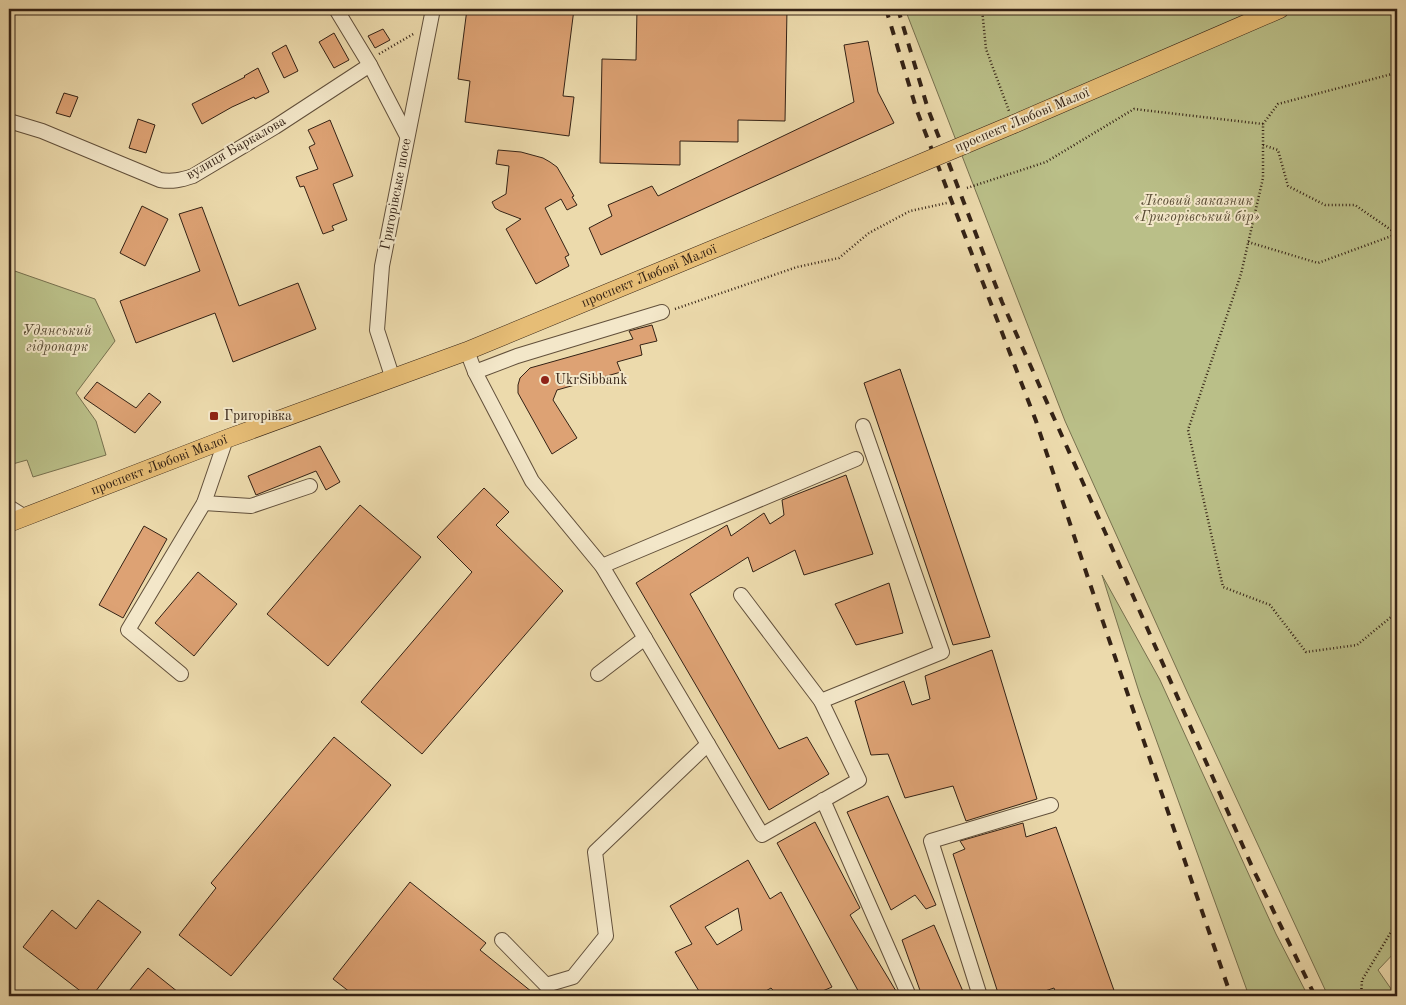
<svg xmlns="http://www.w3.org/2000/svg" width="1406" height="1005" font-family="'Old Standard TT',serif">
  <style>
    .green { fill: #babf88; stroke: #77704e }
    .building { fill: #dda274; stroke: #342215; fill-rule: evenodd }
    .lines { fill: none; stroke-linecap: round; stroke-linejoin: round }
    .minor-casing { stroke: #62503b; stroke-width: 16 }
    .major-casing { stroke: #342215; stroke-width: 19 }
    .path { stroke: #342215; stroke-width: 2.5; stroke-dasharray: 1 2.5; stroke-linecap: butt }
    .minor { stroke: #f3e7c9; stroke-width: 14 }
    .major { stroke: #e6bd76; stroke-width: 18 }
    .rail { stroke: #342215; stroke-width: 4; stroke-dasharray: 9 9; stroke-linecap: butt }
    .major-bridge-casing { stroke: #342215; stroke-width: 19; stroke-linecap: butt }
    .major-bridge { stroke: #e6bd76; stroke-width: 18 }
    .poi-dot { fill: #8f2418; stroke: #f3e7c9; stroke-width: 2 }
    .labels { text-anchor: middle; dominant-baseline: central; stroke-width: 4; stroke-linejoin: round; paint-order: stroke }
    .street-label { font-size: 14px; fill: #342215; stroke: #f3e7c9 }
    .park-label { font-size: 14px; font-style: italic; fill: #564932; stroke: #f3e7c9 }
    .poi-label { font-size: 14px; fill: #342215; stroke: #f3e7c9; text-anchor: start }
  </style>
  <rect width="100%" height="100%" fill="#ecdaac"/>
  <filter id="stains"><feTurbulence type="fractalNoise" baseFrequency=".004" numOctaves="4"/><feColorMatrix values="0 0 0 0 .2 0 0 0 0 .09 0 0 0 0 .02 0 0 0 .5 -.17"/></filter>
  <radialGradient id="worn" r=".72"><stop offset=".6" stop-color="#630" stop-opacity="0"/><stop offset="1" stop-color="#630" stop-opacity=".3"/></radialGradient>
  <g class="green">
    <polygon points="905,9 1397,9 1397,950 1378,970 1396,996 1328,996 1189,696 1065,421"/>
    <polygon points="9,269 95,299 115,341 76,393 96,421 106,455 33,477 27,460 9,465"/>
    <polygon points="1102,575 1160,680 1276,934 1308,996 1249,996 1140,695"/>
  </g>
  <g class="building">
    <polygon points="467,9 574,9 563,96 574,97 569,136 465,122 470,81 458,79"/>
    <polygon points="637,9 787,9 785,121 738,120 738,142 680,141 680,165 600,163 602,59 636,60"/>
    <polygon points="383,29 390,40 375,48 368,36"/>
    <polygon points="334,33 349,60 334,68 319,42"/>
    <polygon points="868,41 878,92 894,123 601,255 589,228 612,216 608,205 652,186 658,196 854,102 844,45"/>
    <polygon points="286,45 298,71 284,78 272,53"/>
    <polygon points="258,68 269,92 255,99 254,97 232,107 202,124 192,104 245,77 244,76"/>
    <polygon points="64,93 78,97 70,117 56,113"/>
    <polygon points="138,119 155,125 146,153 129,148"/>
    <polygon points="330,120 353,176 333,184 347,220 332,226 334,230 323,234 304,186 300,187 296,177 318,169 309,147 315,144 308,130"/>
    <polygon points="498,150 521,152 543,158 550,162 557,167 574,196 572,197 577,205 567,210 561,199 545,208 569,255 565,257 569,266 536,284 506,229 521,219 500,211 495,208 492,202 506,194 509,166 496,164"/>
    <polygon points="142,206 168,219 145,266 120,253"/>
    <polygon points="202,207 239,306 298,283 316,329 233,362 215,313 136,343 120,301 200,271 179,214"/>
    <polygon points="652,325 657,341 640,345 642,355 617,362 621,372 557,390 553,400 577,438 552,454 518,393 518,385 520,378 530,368 633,339 629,331"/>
    <polygon points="900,369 990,637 953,645 864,383"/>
    <polygon points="97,382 136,408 149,393 161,402 135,433 84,398"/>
    <polygon points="320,446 340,482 326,490 316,471 256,495 248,476"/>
    <polygon points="846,475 873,554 804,575 795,550 753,572 748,557 690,594 779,749 807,737 829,774 769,810 636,583 727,525 731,536 764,513 770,524 784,515 782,500"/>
    <polygon points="484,488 509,512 496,525 563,591 422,754 361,702 472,572 437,537"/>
    <polygon points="360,505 421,557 328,666 267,614"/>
    <polygon points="144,526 167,539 123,618 99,605"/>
    <polygon points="198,572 237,604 194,656 155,623"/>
    <polygon points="889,583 903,633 856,645 835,604"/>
    <polygon points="992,650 1037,799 966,821 953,786 905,798 888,754 871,755 855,701 904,681 912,705 930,699 925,676"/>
    <polygon points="334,737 391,785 231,976 179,935 216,888 211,883"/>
    <polygon points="888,796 936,905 926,909 915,895 891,910 847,812"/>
    <polygon points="815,822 860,908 850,915 896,991 887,996 861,996 777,843"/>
    <polygon points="1023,823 1026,837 1056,827 1116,996 1057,996 1054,988 1030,996 999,996 953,854 965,849 960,841"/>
    <path d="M748,860L770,899L781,892L832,987L811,996H778L771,988L757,996H702L675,952L692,944L670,906ZM738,908L742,930L717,945L705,927Z"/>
    <polygon points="410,882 486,943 480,950 537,996 355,996 333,979"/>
    <polygon points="98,900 141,932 92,996 87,996 23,947 52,910 76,929"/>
    <polygon points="934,925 965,996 922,996 902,940"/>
    <polygon points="148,968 183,996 125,996"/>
  </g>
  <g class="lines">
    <defs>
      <g id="minor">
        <polyline points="336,9 370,65 407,136"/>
        <path d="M9,121L42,131L160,180C172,182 181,180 193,176L275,127L370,65"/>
        <polyline points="467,351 475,372 532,481 602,566 762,835 859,780 821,701 741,595"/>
        <polyline points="475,372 517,356 662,312"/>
        <polyline points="393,379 377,330 382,266 433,9"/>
        <polyline points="204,503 251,506 310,486"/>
        <polyline points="9,507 25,517"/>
        <polyline points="602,566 856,459"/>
        <polyline points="181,674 128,630 204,503 226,439"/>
        <polyline points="598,674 645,638"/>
        <polyline points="821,701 942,652 863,426"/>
        <polyline points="823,800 909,996"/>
        <polyline points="502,940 546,985 573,977 606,936 595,852 708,744"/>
        <polyline points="980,996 931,841 1051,805"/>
      </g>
      <g id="major">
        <polyline points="1014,124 1280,9"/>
        <path id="s1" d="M9,523L226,439L467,351L876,182"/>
      </g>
    </defs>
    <use href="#minor" class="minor-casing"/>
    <use href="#major" class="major-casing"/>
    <g class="path">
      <polyline points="982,9 986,49 1009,111"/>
      <polyline points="379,54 415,33"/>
      <polyline points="1397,63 1392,74 1278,104 1263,124 1263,178 1241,274 1188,430 1223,587 1270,605 1306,652 1357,645 1391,617 1397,616"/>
      <polyline points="1263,145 1278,150 1288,186 1325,205 1355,205 1397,234"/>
      <polyline points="967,188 1046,162 1134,109 1263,124"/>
      <polyline points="1248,242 1318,263 1397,234"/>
      <polyline points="675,309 797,267 839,258 869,233 910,211 947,203"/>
      <polyline points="1361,996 1362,980 1397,922"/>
    </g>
    <use href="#minor" class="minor"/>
    <use href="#major" class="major"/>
    <g class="rail">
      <polyline points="886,9 917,111 1036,421 1088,578 1231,996"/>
      <polyline points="898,9 928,109 1002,302 1105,532 1253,869 1315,996"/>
    </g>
    <defs>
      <polyline id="major-bridge" points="876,182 1014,124"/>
    </defs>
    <use href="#major-bridge" class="major-bridge-casing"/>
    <use href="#major-bridge" class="major-bridge"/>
  </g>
  <g class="poi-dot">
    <circle cx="545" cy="380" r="5"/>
    <rect x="209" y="411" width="10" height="10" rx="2.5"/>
  </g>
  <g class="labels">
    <g class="street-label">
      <text transform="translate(1022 120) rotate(-23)">проспект Любові Малої</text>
      <text transform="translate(236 148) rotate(-30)">вулиця Баркалова</text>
      <text transform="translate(396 194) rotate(-79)">Григорівське шосе</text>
      <text stroke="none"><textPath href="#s1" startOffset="686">проспект Любові Малої</textPath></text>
      <text stroke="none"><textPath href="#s1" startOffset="161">проспект Любові Малої</textPath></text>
    </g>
    <g class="park-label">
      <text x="1197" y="201">Лісовий заказник<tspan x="1197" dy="16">«Григорівський бір»</tspan></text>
      <text x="57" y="331">Удянський<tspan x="57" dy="16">гідропарк</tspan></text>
    </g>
    <g class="poi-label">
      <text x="555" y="380">UkrSibbank</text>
      <text x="224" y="416">Григорівка</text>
    </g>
  </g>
  <rect width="1406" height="1005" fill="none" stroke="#ecdaac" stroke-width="30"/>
  <rect x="10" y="10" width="1386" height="985" fill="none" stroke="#342215" stroke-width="2.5"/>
  <rect x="15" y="15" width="1376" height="975" fill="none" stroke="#342215"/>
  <rect width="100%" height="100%" filter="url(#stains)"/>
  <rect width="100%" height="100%" fill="url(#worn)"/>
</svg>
